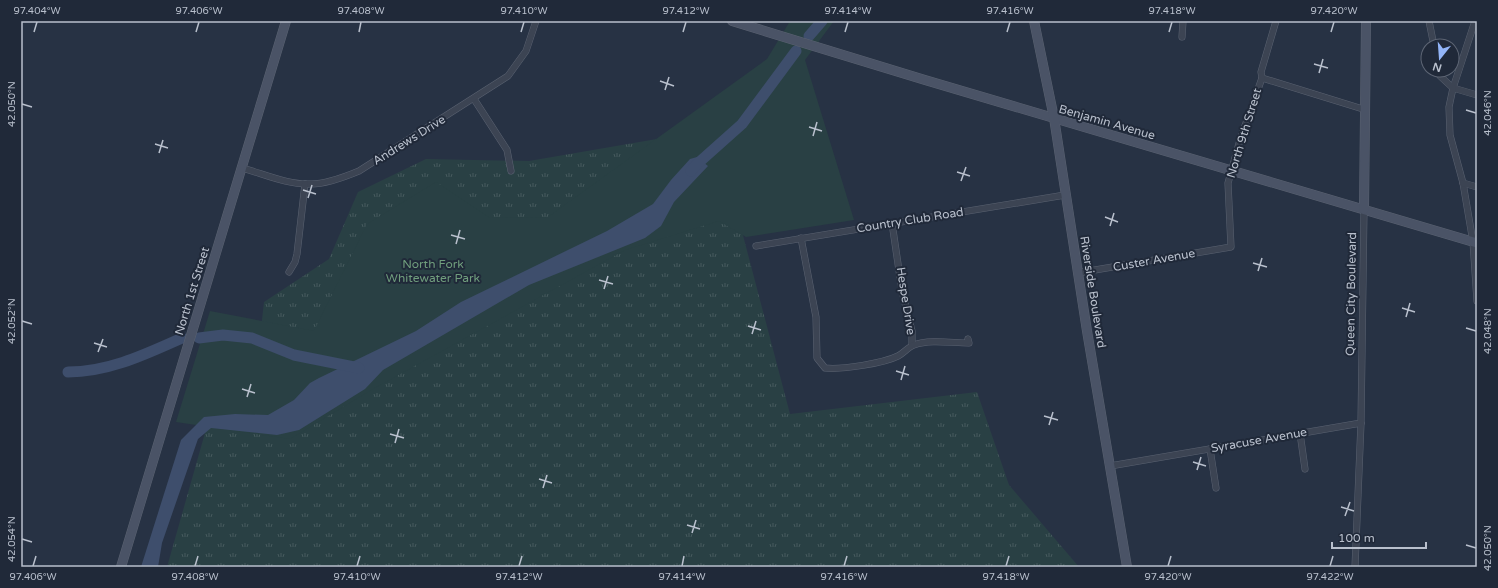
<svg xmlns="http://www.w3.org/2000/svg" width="1498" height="588" font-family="'Varela Round',sans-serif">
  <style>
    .grass { fill: url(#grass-tufts) }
    .park { fill: #294044 }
    .water { fill: #3e4e6c }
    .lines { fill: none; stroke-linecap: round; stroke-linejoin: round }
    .river { stroke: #3e4e6c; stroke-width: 11 }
    .street-casing { stroke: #5a6271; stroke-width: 7 }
    .secondary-casing { stroke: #5a6271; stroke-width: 10 }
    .street { stroke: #3c4453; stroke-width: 6 }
    .secondary { stroke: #4a5366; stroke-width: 9 }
    .ticks { fill: none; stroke: #b9c0cd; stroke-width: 1.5 }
    .labels { text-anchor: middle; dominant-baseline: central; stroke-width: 4; stroke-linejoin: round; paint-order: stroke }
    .street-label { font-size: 12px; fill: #b9c0cd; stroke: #202939 }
    .park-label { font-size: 12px; fill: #709e7d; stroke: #202939 }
    .neatline { fill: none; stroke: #b9c0cd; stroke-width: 1.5 }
    .ticks-label { font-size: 10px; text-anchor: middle; fill: #b9c0cd }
  </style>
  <defs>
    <pattern id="grass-tufts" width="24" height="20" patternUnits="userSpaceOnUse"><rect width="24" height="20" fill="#294044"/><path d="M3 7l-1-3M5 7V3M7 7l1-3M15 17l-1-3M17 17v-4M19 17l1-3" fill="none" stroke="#465a5e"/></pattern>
  </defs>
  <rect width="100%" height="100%" fill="#273244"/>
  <polygon class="grass" points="715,129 790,414 977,392 1009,485 1079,567 167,567 218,387 254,392 264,302 329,259 358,192 426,159 529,161"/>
  <polygon class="park" points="790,21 834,21 805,60 854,220 746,237 719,221 625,250 373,389 290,439 176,422 210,311 314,331 367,224 436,182 490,218 548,217 767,59"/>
  <polygon class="water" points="697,157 708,166 674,202 661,226 645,238 529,285 383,370 365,389 299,430 277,435 211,428 198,439 162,543 158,567 141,567 181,440 204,417 235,414 268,415 294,400 310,383 319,378 416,331 461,302 607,231 653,204 671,180 690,159"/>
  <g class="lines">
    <g class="river">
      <polyline points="809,36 822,21"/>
      <polyline points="691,171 696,165 742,124 796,51"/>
      <polyline points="199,338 223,335 252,338 294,355 359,368"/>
      <path d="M68,372C109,372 146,354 182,338"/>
    </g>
    <defs>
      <g id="street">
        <polyline points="1429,21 1434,46"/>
        <polyline points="1475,21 1453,88 1477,95"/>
        <polyline points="1182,37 1183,21"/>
        <polyline points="1439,70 1440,76 1453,88 1449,107 1450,135 1463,183 1473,242 1477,301"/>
        <polyline points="1262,78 1366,110"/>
        <polyline points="474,99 507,150 511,171"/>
        <path d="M242,168C264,174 288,185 311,184C325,184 347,176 359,171L508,76L526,51L536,21"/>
        <polyline points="1463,183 1477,187"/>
        <polyline points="892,223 902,291 912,331 912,345"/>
        <path d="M801,238L816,317L817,358L825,368C842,370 884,363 898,356C904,353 908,347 914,345C930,339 952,343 969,343L968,339"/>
        <polyline points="756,246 1065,195"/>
        <polyline points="289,272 295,262 297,254 305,184"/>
        <polyline points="1077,273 1231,247 1228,183 1240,140 1262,78 1261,72 1276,21"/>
        <polyline points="1300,433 1305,469"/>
        <polyline points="1210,449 1216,488"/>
        <polyline points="1110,466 1361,423"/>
        <polyline points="1355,567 1361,423 1364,209"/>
      </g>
      <g id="secondary">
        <polyline points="732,21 925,80 1477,243"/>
        <polyline points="1034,21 1054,118 1087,331 1127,567"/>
        <polyline points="1364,209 1366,21"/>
        <polyline points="121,567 286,21"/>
      </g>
    </defs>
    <use href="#street" class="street-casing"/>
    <use href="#secondary" class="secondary-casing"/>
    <use href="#street" class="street"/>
    <use href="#secondary" class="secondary"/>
  </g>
  <path class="ticks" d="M34,32L37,22M196,32L199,22M359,32L361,22M521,32L524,22M683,32L686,22M845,32L848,22M1007,32L1010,22M1169,32L1172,22M1331,32L1334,22M1314,64L1328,68M1319,73L1323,59M660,81L674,86M665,90L669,77M22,104L32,107M1466,110L1476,113M809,127L822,131M813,136L817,122M155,144L168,148M159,153L163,140M957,172L970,176M961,181L966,167M303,190L316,194M308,198L312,185M1105,217L1118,222M1110,226L1114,213M451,235L465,239M456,244L460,230M1253,263L1267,267M1258,271L1262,258M599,280L613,284M604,289L608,276M1402,308L1415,312M1406,317L1410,303M22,321L32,324M748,326L761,330M1466,328L1476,331M752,334L756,321M94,343L107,347M98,352L103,339M896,371L909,375M901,380L905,366M242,389L255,393M247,397L251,384M1044,416L1058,420M1049,425L1053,412M390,434L404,438M395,443L399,429M1193,462L1206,466M1197,470L1201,457M539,479L552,483M543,488L547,475M1341,507L1354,511M1345,516L1350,502M687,525L700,529M692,533L696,520M22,539L32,542M1466,545L1476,548M33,566L36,556M195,566L198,556M357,566L360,556M519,566L522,556M682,566L684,556M844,566L847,556M1006,566L1009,556M1168,566L1171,556M1330,566L1333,556"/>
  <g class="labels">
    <g class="street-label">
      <text transform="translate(1107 122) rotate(16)">Benjamin Avenue</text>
      <text transform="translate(1244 133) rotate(-73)">North 9th Street</text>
      <text transform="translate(409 140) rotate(-32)">Andrews Drive</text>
      <text transform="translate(910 220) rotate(-9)">Country Club Road</text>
      <text transform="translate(1154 260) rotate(-10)">Custer Avenue</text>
      <text transform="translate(192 291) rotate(-73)">North 1st Street</text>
      <text transform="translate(1093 292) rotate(81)">Riverside Boulevard</text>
      <text transform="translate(1351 294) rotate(-89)">Queen City Boulevard</text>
      <text transform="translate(906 301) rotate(81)">Hespe Drive</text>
      <text transform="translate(1259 440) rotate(-10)">Syracuse Avenue</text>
    </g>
    <g class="park-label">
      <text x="433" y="264">North Fork<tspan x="433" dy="14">Whitewater Park</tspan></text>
    </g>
  </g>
  <rect width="1498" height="588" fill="none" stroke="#202939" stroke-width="44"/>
  <g transform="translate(1440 58) rotate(197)"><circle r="19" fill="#202939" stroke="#5d6574"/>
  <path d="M0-3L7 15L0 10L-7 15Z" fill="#93b5f8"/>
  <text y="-6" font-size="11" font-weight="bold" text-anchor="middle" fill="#b9c0cd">N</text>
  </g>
  <path d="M1332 542v6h94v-6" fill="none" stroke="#b9c0cd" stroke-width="2"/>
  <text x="1338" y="542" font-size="12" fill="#b9c0cd" stroke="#202939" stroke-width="3" paint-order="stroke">100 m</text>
  <rect x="22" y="22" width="1454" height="544" class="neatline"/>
  <g class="ticks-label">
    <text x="37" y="14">97.404°W</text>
    <text x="199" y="14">97.406°W</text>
    <text x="361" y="14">97.408°W</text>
    <text x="524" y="14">97.410°W</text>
    <text x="686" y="14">97.412°W</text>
    <text x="848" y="14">97.414°W</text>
    <text x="1010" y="14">97.416°W</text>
    <text x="1172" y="14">97.418°W</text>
    <text x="1334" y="14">97.420°W</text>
    <text transform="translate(11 104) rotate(-90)" y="4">42.050°N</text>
    <text transform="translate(1487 113) rotate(-90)" y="4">42.046°N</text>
    <text transform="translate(11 321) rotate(-90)" y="4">42.052°N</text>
    <text transform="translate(1487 331) rotate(-90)" y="4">42.048°N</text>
    <text transform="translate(11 539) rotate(-90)" y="4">42.054°N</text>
    <text transform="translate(1487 548) rotate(-90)" y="4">42.050°N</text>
    <text x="33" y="580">97.406°W</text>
    <text x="195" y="580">97.408°W</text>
    <text x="357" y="580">97.410°W</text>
    <text x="519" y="580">97.412°W</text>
    <text x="682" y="580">97.414°W</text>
    <text x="844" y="580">97.416°W</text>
    <text x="1006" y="580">97.418°W</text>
    <text x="1168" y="580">97.420°W</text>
    <text x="1330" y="580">97.422°W</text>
  </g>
</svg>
